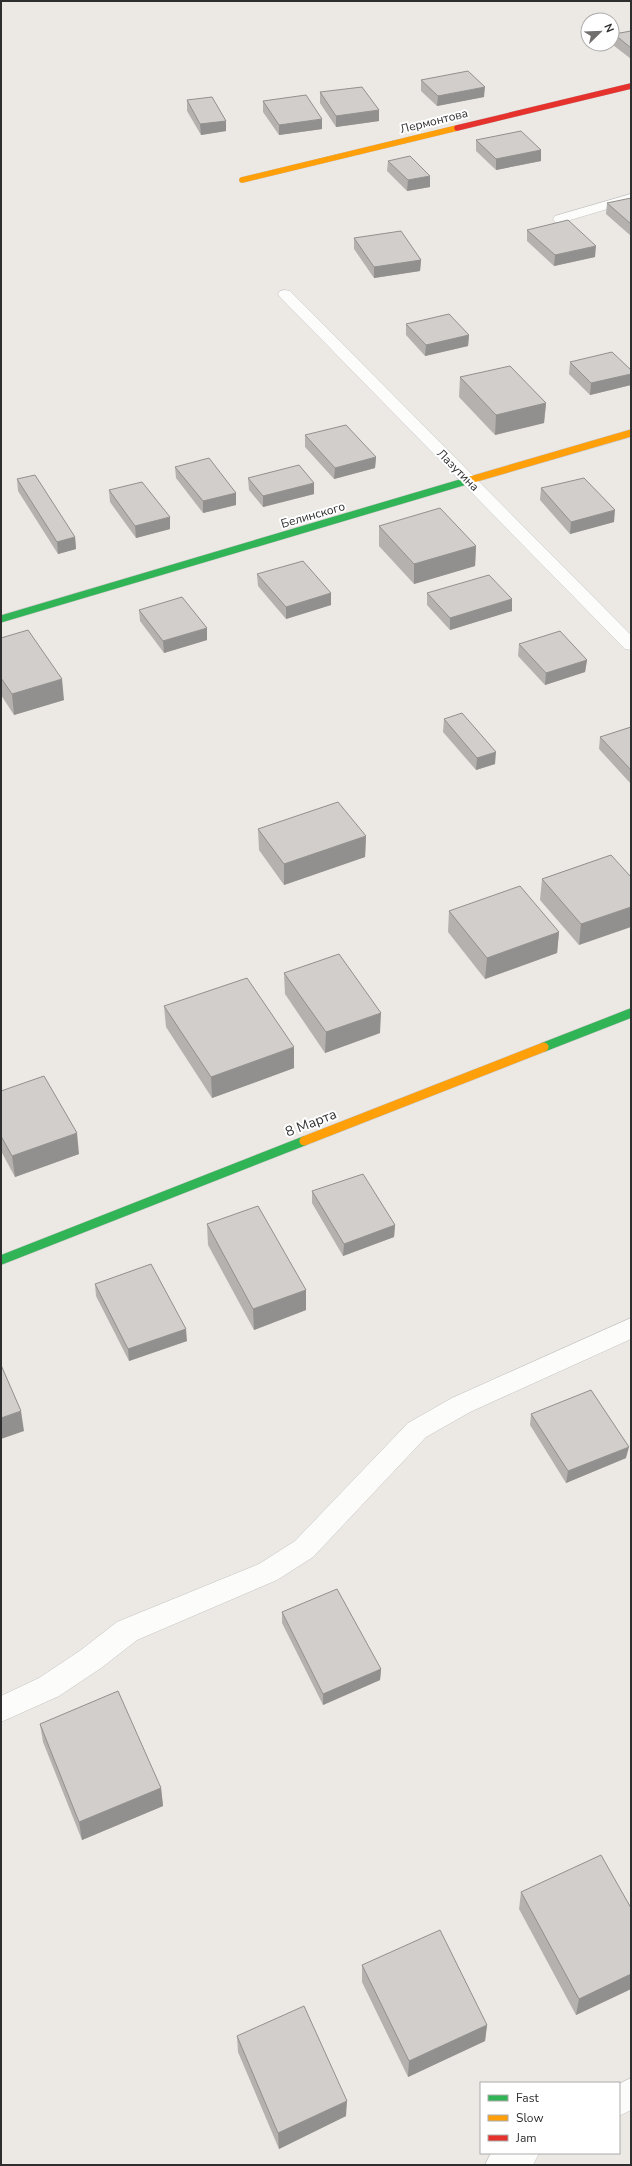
<svg xmlns="http://www.w3.org/2000/svg" width="632" height="2166" font-family="'Nunito Sans',sans-serif">
  <style>
    .lines { fill: none; stroke-linecap: round; stroke-linejoin: round }
    .lane-casing { stroke: #c5c4c5; stroke-width: 1 }
    .street-casing { stroke: #c5c4c5; stroke-width: 1 }
    .fast-far1-casing { stroke: #c5c4c5; stroke-width: 8 }
    .fast-casing { stroke: #c5c4c5; stroke-width: 10 }
    .slow-far2-casing { stroke: #c5c4c5; stroke-width: 6 }
    .slow-far1-casing { stroke: #c5c4c5; stroke-width: 8 }
    .slow-casing { stroke: #c5c4c5; stroke-width: 10 }
    .jam-casing { stroke: #c5c4c5; stroke-width: 6 }
    .lane { fill: #fcfcfb; fill-rule: evenodd }
    .street { fill: #fcfcfb; fill-rule: evenodd }
    .fast-far1 { stroke: #30b455; stroke-width: 7 }
    .fast { stroke: #30b455; stroke-width: 9 }
    .slow-far2 { stroke: #ff9f0a; stroke-width: 5.5 }
    .slow-far1 { stroke: #ff9f0a; stroke-width: 7 }
    .slow { stroke: #ff9f0a; stroke-width: 9 }
    .jam { stroke: #e5322d; stroke-width: 5.5 }
    .wall { fill: #b4b1af }
    .shaded-wall { fill: #92908e }
    .building { fill: #d1cecb; stroke: #92908e }
    .labels { text-anchor: middle; dominant-baseline: central; stroke-width: 4; stroke-linejoin: round; paint-order: stroke }
    .far-street-label { font-size: 12px; fill: #2e2e2e; stroke: #fff }
    .street-label { font-size: 14px; fill: #2e2e2e; stroke: #fff }
  </style>
  <rect width="100%" height="100%" fill="#ece8e4"/>
  <g class="lines">
    <defs>
      <g id="lane">
        <polygon points="631,194 631,202 560,223 555,222 553,219 555,216"/>
        <polygon points="631,1318 631,1339 470,1412 426,1437 313,1557 277,1580 137,1640 101,1668 59,1696 1,1722 1,1696 39,1678 81,1650 117,1622 259,1564 295,1541 408,1423 452,1398"/>
      </g>
      <g id="street">
        <polygon points="285,290 290,291 631,635 631,650 625,649 280,297 278,294 280,291"/>
        <polygon points="631,2078 631,2110 619,2116 619,2084"/>
        <polygon points="491,2153 539,2153 533,2165 485,2165"/>
      </g>
      <polyline id="fast-far1" points="1,619 470,480"/>
      <g id="fast">
        <polyline points="544,1047 631,1013"/>
        <polyline points="1,1260 304,1141"/>
      </g>
      <polyline id="slow-far2" points="242,180 457,128"/>
      <polyline id="slow-far1" points="470,480 631,433"/>
      <polyline id="slow" points="304,1141 544,1047"/>
      <polyline id="jam" points="457,128 631,86"/>
    </defs>
    <use href="#lane" class="lane-casing"/>
    <use href="#street" class="street-casing"/>
    <use href="#fast-far1" class="fast-far1-casing"/>
    <use href="#fast" class="fast-casing"/>
    <use href="#slow-far2" class="slow-far2-casing"/>
    <use href="#slow-far1" class="slow-far1-casing"/>
    <use href="#slow" class="slow-casing"/>
    <use href="#jam" class="jam-casing"/>
    <use href="#lane" class="lane"/>
    <use href="#street" class="street"/>
    <use href="#fast-far1" class="fast-far1"/>
    <use href="#fast" class="fast"/>
    <use href="#slow-far2" class="slow-far2"/>
    <use href="#slow-far1" class="slow-far1"/>
    <use href="#slow" class="slow"/>
    <use href="#jam" class="jam"/>
  </g>
  <g class="wall">
    <polygon points="631,31 631,59 613,45 614,34"/>
    <polygon points="421,80 484,97 437,106 421,91"/>
    <polygon points="320,92 379,110 379,121 336,127 320,103"/>
    <polygon points="187,100 226,121 226,131 201,135 187,111"/>
    <polygon points="263,101 322,129 279,135 263,112"/>
    <polygon points="476,140 541,161 496,170 476,151"/>
    <polygon points="388,161 430,187 407,191 387,171"/>
    <polygon points="631,198 631,236 606,214 607,203"/>
    <polygon points="527,230 595,257 554,266 527,241"/>
    <polygon points="354,238 421,260 420,271 374,278 354,249"/>
    <polygon points="406,324 469,335 468,346 425,356 406,335"/>
    <polygon points="570,362 631,370 631,385 590,395 569,374"/>
    <polygon points="460,377 546,403 544,423 495,435 459,397"/>
    <polygon points="305,435 376,457 375,468 334,479 305,447"/>
    <polygon points="175,467 236,493 236,505 203,513 176,478"/>
    <polygon points="248,478 314,494 263,507 249,490"/>
    <polygon points="17,479 75,537 76,549 58,554 18,491"/>
    <polygon points="541,488 614,522 570,534 540,500"/>
    <polygon points="109,490 170,529 136,538 110,502"/>
    <polygon points="379,526 476,546 475,566 414,584 379,546"/>
    <polygon points="257,574 331,593 331,605 286,619 258,586"/>
    <polygon points="427,593 512,611 450,630 427,605"/>
    <polygon points="139,610 207,640 164,653 140,621"/>
    <polygon points="1,638 64,700 14,715 1,695"/>
    <polygon points="519,644 587,660 585,672 545,685 518,656"/>
    <polygon points="444,719 495,764 476,770 443,732"/>
    <polygon points="631,727 631,784 599,749 600,737"/>
    <polygon points="258,829 366,836 365,857 284,885 259,850"/>
    <polygon points="611,855 579,945 540,900 542,879"/>
    <polygon points="449,911 559,932 557,953 485,979 448,932"/>
    <polygon points="284,973 380,1033 325,1053 285,994"/>
    <polygon points="164,1006 294,1068 212,1098 166,1027"/>
    <polygon points="1,1091 79,1154 15,1177 1,1151"/>
    <polygon points="312,1191 395,1225 394,1237 343,1256 312,1203"/>
    <polygon points="207,1224 306,1290 306,1310 254,1330 208,1245"/>
    <polygon points="95,1284 187,1341 129,1361 96,1296"/>
    <polygon points="531,1414 626,1458 566,1483 530,1425"/>
    <polygon points="282,1612 381,1669 380,1680 323,1705 282,1623"/>
    <polygon points="40,1724 161,1788 163,1806 82,1840 43,1742"/>
    <polygon points="521,1892 631,1908 631,1989 576,2015 519,1909"/>
    <polygon points="362,1965 487,2025 485,2041 408,2077 362,1982"/>
    <polygon points="237,2036 346,2116 279,2149 238,2052"/>
  </g>
  <g class="shaded-wall">
    <polygon points="485,87 484,97 437,106 438,96"/>
    <polygon points="379,110 379,121 336,127 336,116"/>
    <polygon points="322,119 322,129 279,135 279,125"/>
    <polygon points="226,121 226,131 201,135 200,124"/>
    <polygon points="541,150 541,161 496,170 496,159"/>
    <polygon points="430,176 430,187 407,191 408,180"/>
    <polygon points="596,246 595,257 554,266 555,255"/>
    <polygon points="421,260 420,271 374,278 374,267"/>
    <polygon points="469,335 468,346 425,356 426,345"/>
    <polygon points="631,374 631,385 590,395 591,383"/>
    <polygon points="546,403 544,423 495,435 496,415"/>
    <polygon points="376,457 375,468 334,479 335,468"/>
    <polygon points="314,483 314,494 263,507 263,496"/>
    <polygon points="236,493 236,505 203,513 203,501"/>
    <polygon points="615,510 614,522 570,534 571,522"/>
    <polygon points="170,517 170,529 136,538 135,526"/>
    <polygon points="75,537 76,549 58,554 57,542"/>
    <polygon points="476,546 475,566 414,584 414,564"/>
    <polygon points="331,593 331,605 286,619 286,607"/>
    <polygon points="512,599 512,611 450,630 450,618"/>
    <polygon points="207,628 207,640 164,653 163,641"/>
    <polygon points="587,660 585,672 545,685 546,673"/>
    <polygon points="62,679 64,700 14,715 12,694"/>
    <polygon points="496,752 495,764 476,770 477,758"/>
    <polygon points="366,836 365,857 284,885 284,864"/>
    <polygon points="631,907 631,927 579,945 581,924"/>
    <polygon points="559,932 557,953 485,979 487,958"/>
    <polygon points="381,1013 380,1033 325,1053 326,1032"/>
    <polygon points="294,1047 294,1068 212,1098 211,1077"/>
    <polygon points="77,1133 79,1154 15,1177 12,1156"/>
    <polygon points="395,1225 394,1237 343,1256 344,1244"/>
    <polygon points="306,1290 306,1310 254,1330 253,1309"/>
    <polygon points="186,1329 187,1341 129,1361 128,1349"/>
    <polygon points="21,1411 24,1431 1,1439 1,1418"/>
    <polygon points="629,1447 626,1458 566,1483 568,1471"/>
    <polygon points="381,1669 380,1680 323,1705 323,1694"/>
    <polygon points="161,1788 163,1806 82,1840 79,1822"/>
    <polygon points="631,1974 631,1989 576,2015 579,1999"/>
    <polygon points="487,2025 485,2041 408,2077 409,2061"/>
    <polygon points="347,2101 346,2116 279,2149 278,2133"/>
  </g>
  <g class="building">
    <polygon points="631,31 631,48 614,34"/>
    <polygon points="468,71 485,87 438,96 421,80"/>
    <polygon points="362,87 379,110 336,116 320,92"/>
    <polygon points="306,95 322,119 279,125 263,101"/>
    <polygon points="212,97 226,121 200,124 187,100"/>
    <polygon points="521,131 541,150 496,159 476,140"/>
    <polygon points="410,156 430,176 408,180 388,161"/>
    <polygon points="631,198 631,224 607,203"/>
    <polygon points="568,220 596,246 555,255 527,230"/>
    <polygon points="401,231 421,260 374,267 354,238"/>
    <polygon points="449,314 469,335 426,345 406,324"/>
    <polygon points="612,352 631,370 631,374 591,383 570,362"/>
    <polygon points="510,366 546,403 496,415 460,377"/>
    <polygon points="346,425 376,457 335,468 305,435"/>
    <polygon points="209,458 236,493 203,501 175,467"/>
    <polygon points="299,465 314,483 263,496 248,478"/>
    <polygon points="35,475 75,537 57,542 17,479"/>
    <polygon points="584,478 615,510 571,522 541,488"/>
    <polygon points="142,482 170,517 135,526 109,490"/>
    <polygon points="440,508 476,546 414,564 379,526"/>
    <polygon points="303,561 331,593 286,607 257,574"/>
    <polygon points="489,575 512,599 450,618 427,593"/>
    <polygon points="182,597 207,628 163,641 139,610"/>
    <polygon points="28,630 62,679 12,694 1,678 1,638"/>
    <polygon points="560,631 587,660 546,673 519,644"/>
    <polygon points="462,713 496,752 477,758 444,719"/>
    <polygon points="631,727 631,770 600,737"/>
    <polygon points="338,802 366,836 284,864 258,829"/>
    <polygon points="611,855 631,877 631,907 581,924 542,879"/>
    <polygon points="520,886 559,932 487,958 449,911"/>
    <polygon points="339,954 381,1013 326,1032 284,973"/>
    <polygon points="247,978 294,1047 211,1077 164,1006"/>
    <polygon points="44,1076 77,1133 12,1156 1,1136 1,1091"/>
    <polygon points="363,1174 395,1225 344,1244 312,1191"/>
    <polygon points="258,1206 306,1290 253,1309 207,1224"/>
    <polygon points="151,1264 186,1329 128,1349 95,1284"/>
    <polygon points="1,1365 21,1411 1,1418"/>
    <polygon points="591,1390 629,1447 568,1471 531,1414"/>
    <polygon points="337,1589 381,1669 323,1694 282,1612"/>
    <polygon points="118,1691 161,1788 79,1822 40,1724"/>
    <polygon points="601,1855 631,1908 631,1974 579,1999 521,1892"/>
    <polygon points="440,1930 487,2025 409,2061 362,1965"/>
    <polygon points="304,2006 347,2101 278,2133 237,2036"/>
  </g>
  <g class="labels">
    <g class="far-street-label">
      <text transform="translate(434 121) rotate(-14)">Лермонтова</text>
      <text transform="translate(458 470) rotate(45)">Лазутина</text>
      <text transform="translate(313 515) rotate(-16)">Белинского</text>
    </g>
    <g class="street-label">
      <text transform="translate(311 1123) rotate(-21)">8 Марта</text>
    </g>
  </g>
  <rect width="632" height="2166" fill="none" stroke="#2e2e2e" stroke-width="4"/>
  <rect x="480" y="2082" width="140" height="72" fill="#ffffff" stroke="#ababab"/>
  <rect x="488" y="2095" width="20" height="6" fill="#30b455" stroke="#ababab"/>
  <text x="516" y="2102" font-size="12" fill="#2e2e2e">Fast</text>
  <rect x="488" y="2115" width="20" height="6" fill="#ff9f0a" stroke="#ababab"/>
  <text x="516" y="2122" font-size="12" fill="#2e2e2e">Slow</text>
  <rect x="488" y="2135" width="20" height="6" fill="#e5322d" stroke="#ababab"/>
  <text x="516" y="2142" font-size="12" fill="#2e2e2e">Jam</text>
  <g transform="translate(600 32) rotate(67)"><circle r="19" fill="#ffffff" stroke="#ababab"/>
  <path d="M0-3L7 15L0 10L-7 15Z" fill="#706f6e"/>
  <text y="-6" font-size="11" font-weight="bold" text-anchor="middle" fill="#2e2e2e">N</text>
  </g>
</svg>
